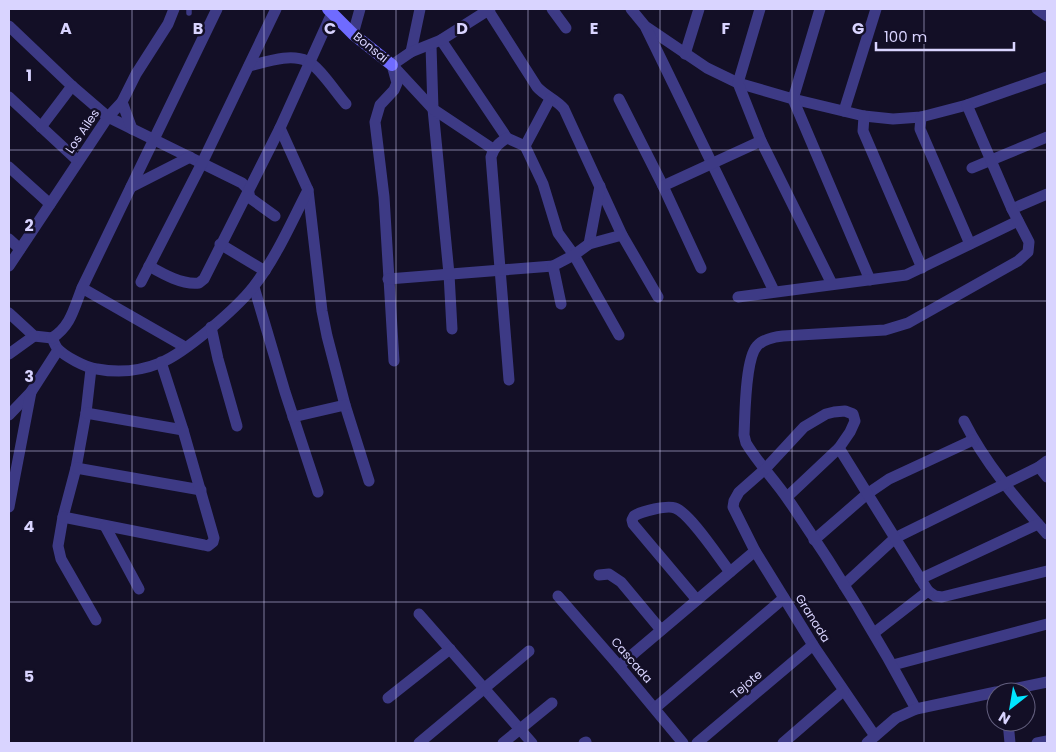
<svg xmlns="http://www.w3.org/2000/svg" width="1056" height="752" font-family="Poppins,sans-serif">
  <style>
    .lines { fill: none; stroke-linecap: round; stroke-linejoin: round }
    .lane { stroke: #3d3a85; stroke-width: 5.5 }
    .street { stroke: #3d3a85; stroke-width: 11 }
    .secondary { stroke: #6f6bff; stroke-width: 12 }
    .grid { fill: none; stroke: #d9d4ff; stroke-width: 1; stroke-opacity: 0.55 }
    .labels { text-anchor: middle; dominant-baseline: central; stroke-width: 5; stroke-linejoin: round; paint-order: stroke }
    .street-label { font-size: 12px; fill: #d9d4ff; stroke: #130f26 }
    .grid-label { font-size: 16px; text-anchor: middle; font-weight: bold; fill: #d9d4ff; stroke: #130f26; stroke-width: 5; stroke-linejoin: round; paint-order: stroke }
  </style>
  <rect width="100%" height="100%" fill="#130f26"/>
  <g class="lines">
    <polyline class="lane" points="189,13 189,9"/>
    <g class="street">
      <polyline points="552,9 566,28"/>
      <polyline points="631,9 645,26 707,68 738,83 793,99 864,116 893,119 921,117 967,105 1047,77"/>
      <polyline points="760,9 738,83 761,141 832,284"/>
      <polyline points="820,9 793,99 870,280"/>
      <polyline points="1037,9 1047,16"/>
      <path d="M488,10L537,87C545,96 557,100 564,109L622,235L658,297"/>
      <polyline points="9,26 72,86 108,117 242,183 248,189 250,198 275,216"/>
      <polyline points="646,28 774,291"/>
      <polyline points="353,34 360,9"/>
      <polyline points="441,40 507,138 525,146 543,184 558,233 574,255 619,335"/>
      <polyline points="431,46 433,109 449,274 452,329"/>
      <polyline points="411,52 420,9"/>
      <polyline points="685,54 699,9"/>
      <polyline points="392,65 397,83 394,90 380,105 375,122 384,197 394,361"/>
      <polyline points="392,65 411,52 441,40 490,9"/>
      <path d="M249,66C266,62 290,53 307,61C318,65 337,94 346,104"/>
      <polyline points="395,68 433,109 493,149"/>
      <polyline points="9,97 78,161"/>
      <polyline points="619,99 663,186 701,268"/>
      <polyline points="122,102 132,129"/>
      <polyline points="844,111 876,9"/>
      <polyline points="864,116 863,131 922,268"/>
      <polyline points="921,117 920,129 970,244"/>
      <polyline points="41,127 72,86"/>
      <polyline points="280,128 308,190 322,311 327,336 345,405 369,481"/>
      <path d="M507,138C499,143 494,147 491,157L509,380"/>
      <polyline points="525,146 550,99"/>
      <polyline points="9,167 50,204"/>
      <polyline points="972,168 1047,137"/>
      <polyline points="663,186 761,141"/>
      <polyline points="131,187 190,157"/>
      <polyline points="1012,209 1047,194"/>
      <polyline points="9,239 20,249"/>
      <polyline points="220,244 265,271"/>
      <polyline points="589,244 600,186"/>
      <polyline points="9,266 108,117 122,102 136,74 168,24 174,9"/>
      <path d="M149,266C163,274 182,285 199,283L204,279L280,128L332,13"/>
      <polyline points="388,279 553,266"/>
      <polyline points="141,282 202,163 276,9"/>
      <polyline points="254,287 285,392 318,492"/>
      <polyline points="82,288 185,347"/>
      <polyline points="738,297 906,275 1018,221"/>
      <polyline points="561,304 553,266 574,255 589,244 622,235"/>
      <path d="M9,313L34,336L52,338C54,342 55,345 57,348C64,356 86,368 97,369C118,373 140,371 160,363C185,353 237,308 254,286C276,258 291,223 308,190"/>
      <polyline points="211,327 218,359 237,426"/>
      <path d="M52,338C71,326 74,308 82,288L217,9"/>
      <polyline points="9,354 34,336"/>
      <polyline points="91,369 86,413 76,468 63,517 58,546 61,559 96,620"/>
      <polyline points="86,413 183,430"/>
      <polyline points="9,415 31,392 58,350"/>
      <polyline points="293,417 345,405"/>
      <path d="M964,421C985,463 1016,499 1047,534"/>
      <polyline points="1039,467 1047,477"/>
      <polyline points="76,468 201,490"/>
      <polyline points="787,497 839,448"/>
      <polyline points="9,507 31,392"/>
      <polyline points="63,517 204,545 208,546 213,542 214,538 183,430 161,362"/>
      <polyline points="105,526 139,589"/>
      <polyline points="814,540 867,494 889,479 973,440"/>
      <polyline points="599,575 609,574 621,582 661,630"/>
      <polyline points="920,579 1038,524"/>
      <polyline points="844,585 895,538 1039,467 1047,461"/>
      <polyline points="558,596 619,666 683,743"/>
      <path d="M697,600L633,524L632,520L634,516C642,511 667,505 675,508C690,513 719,558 730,572"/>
      <polyline points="419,614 532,743"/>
      <polyline points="874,633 928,591 935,596 942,597 1047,571"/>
      <polyline points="893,665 1047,624"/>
      <polyline points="619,666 755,551"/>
      <polyline points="998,692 1047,682"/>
      <polyline points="388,698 450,649"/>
      <polyline points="655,708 784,598"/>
      <path d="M916,709C877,636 834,566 787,498C774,479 758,463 746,443L744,435C745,416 745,359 757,346C763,339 774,337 783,336L885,330L908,323L1018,261L1028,252L1029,242L1012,209L967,105"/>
      <polyline points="1008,722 1010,743"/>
      <polyline points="875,736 813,645 755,551 733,507 734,501 739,492 765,469 804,427 826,414 834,412 845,411 853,414 855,421 850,432 839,448 928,591"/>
      <polyline points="419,743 529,651"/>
      <polyline points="503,743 552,703"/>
      <polyline points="584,743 586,742"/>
      <polyline points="697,743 813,645"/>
      <polyline points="783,743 843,691"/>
      <polyline points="867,743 896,718 916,709 996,692"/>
      <polyline points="1037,743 1047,741"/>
    </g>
    <polyline class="secondary" points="328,9 353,34 392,65"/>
  </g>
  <path class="grid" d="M132,9V743M264,9V743M396,9V743M528,9V743M660,9V743M792,9V743M924,9V743M9,150H1047M9,301H1047M9,451H1047M9,602H1047"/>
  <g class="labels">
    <g class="street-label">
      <text transform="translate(371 47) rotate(39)">Bonsai</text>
      <text transform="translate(82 131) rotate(-56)">Los Ailes</text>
      <text transform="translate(813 618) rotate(58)">Granada</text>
      <text transform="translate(632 660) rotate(49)">Cascada</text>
      <text transform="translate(746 684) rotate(-40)">Tejote</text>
    </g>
  </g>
  <g class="grid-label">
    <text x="66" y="34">A</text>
    <text x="198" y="34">B</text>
    <text x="330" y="34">C</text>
    <text x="462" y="34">D</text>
    <text x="594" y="34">E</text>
    <text x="726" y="34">F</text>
    <text x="858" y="34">G</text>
    <text x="29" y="81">1</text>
    <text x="29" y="231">2</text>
    <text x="29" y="382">3</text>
    <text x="29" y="532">4</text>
    <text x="29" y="682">5</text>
  </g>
  <rect width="1056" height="752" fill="none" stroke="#d9d4ff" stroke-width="20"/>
  <g transform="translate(1011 707) rotate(211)"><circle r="24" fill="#130f26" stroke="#625e7d"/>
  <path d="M0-4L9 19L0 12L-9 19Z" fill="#00e5ff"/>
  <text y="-8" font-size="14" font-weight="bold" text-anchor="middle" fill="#d9d4ff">N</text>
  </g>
  <path d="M876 42v8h138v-8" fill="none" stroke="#d9d4ff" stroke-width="2.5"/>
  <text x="884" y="42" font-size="15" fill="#d9d4ff" stroke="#130f26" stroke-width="4" paint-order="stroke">100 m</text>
</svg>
